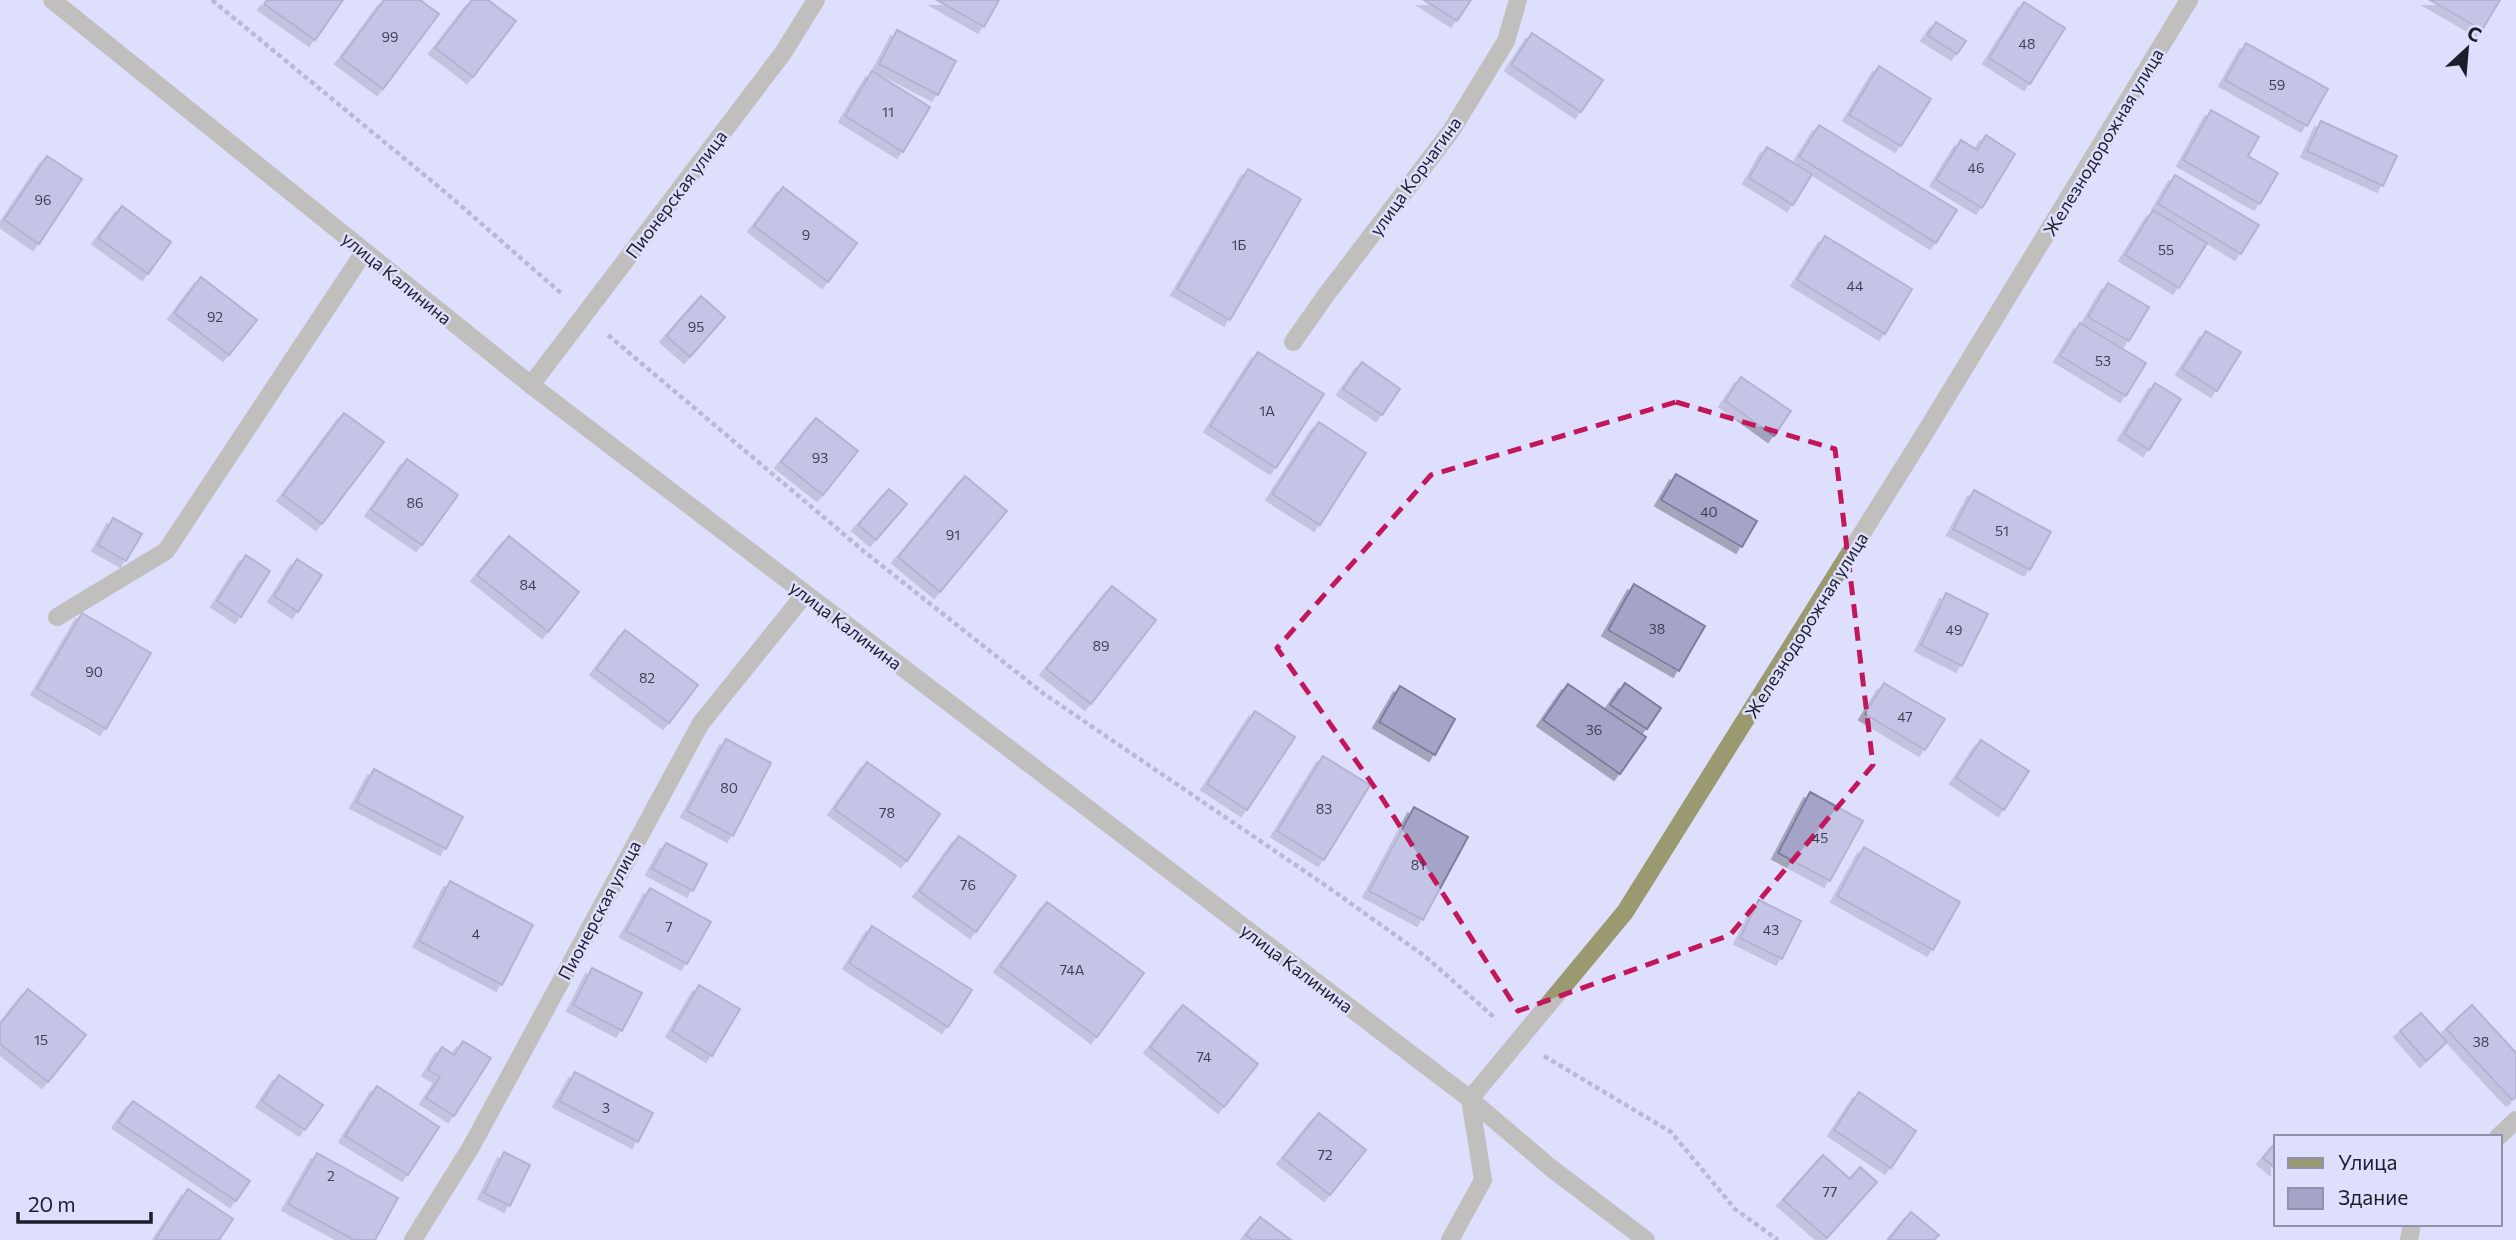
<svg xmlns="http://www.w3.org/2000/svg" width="2516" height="1240" font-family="Commissioner,sans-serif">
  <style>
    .building { fill: #a4a4c9; stroke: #7e7da0; stroke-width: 2; filter: url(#shadow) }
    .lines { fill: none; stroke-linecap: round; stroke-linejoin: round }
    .path { stroke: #8e8da5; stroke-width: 4.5; stroke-dasharray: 5 3.5; stroke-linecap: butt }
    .street { stroke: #9b996f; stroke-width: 18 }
    .marked { fill: none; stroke: #c2185b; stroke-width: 5; stroke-dasharray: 14 9; stroke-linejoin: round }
    .labels { text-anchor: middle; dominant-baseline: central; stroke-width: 5; stroke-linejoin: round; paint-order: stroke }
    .number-label { font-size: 14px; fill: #403f52 }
    .street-label { font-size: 18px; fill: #1e1d2b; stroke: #dedefd }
  </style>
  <defs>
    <filter id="shadow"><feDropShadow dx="-6" dy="6" stdDeviation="0" flood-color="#0004"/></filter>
  </defs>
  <rect width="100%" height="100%" fill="#dedefd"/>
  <g class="building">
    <polygon points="267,0 343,0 315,40 264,4"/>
    <polygon points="384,0 420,0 439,14 383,89 341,58"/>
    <polygon points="472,0 488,0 516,21 473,77 435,48"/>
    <polygon points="937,0 999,0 984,27"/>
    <polygon points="1424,0 1471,0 1457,21"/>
    <polygon points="2430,0 2500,0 2482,30"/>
    <polygon points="2024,2 2065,28 2030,84 1989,58"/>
    <polygon points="1936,22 1966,41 1957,54 1927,35"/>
    <polygon points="897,30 956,61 938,95 879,64"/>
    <polygon points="1532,33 1603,80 1581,112 1511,65"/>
    <polygon points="2246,43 2328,89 2307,126 2225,80"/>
    <polygon points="1879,66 1931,99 1901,146 1849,115"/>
    <polygon points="872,71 930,107 903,152 845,116"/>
    <polygon points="2211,110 2259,137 2248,156 2278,173 2260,204 2183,160"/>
    <polygon points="2321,121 2397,156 2383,186 2307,151"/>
    <polygon points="1819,125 1957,210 1936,243 1799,157"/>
    <polygon points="1986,135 2015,154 1982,208 1936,180 1961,140 1977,150"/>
    <polygon points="1767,147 1812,174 1793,205 1749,178"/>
    <polygon points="47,156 82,179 39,244 4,220"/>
    <polygon points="1248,169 1301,199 1230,320 1177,289"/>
    <polygon points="2175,175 2259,225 2241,254 2158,204"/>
    <polygon points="783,187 857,243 828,282 754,226"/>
    <polygon points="122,206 171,242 148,274 98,238"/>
    <polygon points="2153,210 2207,243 2179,288 2125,255"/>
    <polygon points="1825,236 1912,289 1885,334 1797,280"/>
    <polygon points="201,277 257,320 229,355 174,313"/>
    <polygon points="2108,283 2149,307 2129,341 2088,317"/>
    <polygon points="701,296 725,317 690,357 666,336"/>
    <polygon points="2080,323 2146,363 2126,396 2060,356"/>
    <polygon points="2206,331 2241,352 2217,391 2182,369"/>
    <polygon points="1258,352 1324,394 1276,468 1210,426"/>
    <polygon points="1362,362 1400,389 1382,415 1343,389"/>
    <polygon points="1741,377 1791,411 1774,436 1725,401"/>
    <polygon points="2155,383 2181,399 2149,450 2124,434"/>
    <polygon points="344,413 384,442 322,524 283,495"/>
    <polygon points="816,418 858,451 823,495 781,462"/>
    <polygon points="1319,422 1366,453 1320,525 1272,494"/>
    <polygon points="407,459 458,495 422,545 371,510"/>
    <polygon points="1676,474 1757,521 1742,547 1661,500"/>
    <polygon points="965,476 1007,511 940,592 898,557"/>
    <polygon points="889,489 907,504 876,540 858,525"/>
    <polygon points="1974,490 2051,532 2030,570 1953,529"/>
    <polygon points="113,518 142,534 126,561 98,545"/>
    <polygon points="509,536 579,592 548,632 477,575"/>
    <polygon points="246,555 270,571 241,617 217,601"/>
    <polygon points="297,559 322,575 298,612 274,596"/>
    <polygon points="1634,584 1705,626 1679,671 1608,630"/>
    <polygon points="1112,586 1156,620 1091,704 1046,669"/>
    <polygon points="1946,593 1988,614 1962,666 1921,645"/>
    <polygon points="82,613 151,653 106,729 37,689"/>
    <polygon points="625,630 698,685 669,723 596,669"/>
    <polygon points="1625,683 1661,708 1647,729 1610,705"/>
    <polygon points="1884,683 1945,719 1925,750 1865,714"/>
    <polygon points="1568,684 1646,737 1620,774 1543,720"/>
    <polygon points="1400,686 1455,719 1435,755 1379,722"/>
    <polygon points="1255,711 1295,737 1247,810 1207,784"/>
    <polygon points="726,739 771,763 733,836 687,811"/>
    <polygon points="1981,740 2029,771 2004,810 1956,778"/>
    <polygon points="1323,756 1370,785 1324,860 1277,831"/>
    <polygon points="867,762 940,814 907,861 834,809"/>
    <polygon points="374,769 463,817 446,849 356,802"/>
    <polygon points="1810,792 1863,821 1830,881 1778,853"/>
    <polygon points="1414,807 1468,837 1423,920 1369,891"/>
    <polygon points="959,836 1016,876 976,932 919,891"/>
    <polygon points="666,843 707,864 693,891 652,869"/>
    <polygon points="1864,847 1960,902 1933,950 1837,896"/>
    <polygon points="450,881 533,925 502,985 419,941"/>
    <polygon points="650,888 711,922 687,964 626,931"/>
    <polygon points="1759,900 1801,921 1782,959 1740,938"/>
    <polygon points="1047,902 1144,973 1097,1037 1000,966"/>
    <polygon points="872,926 972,990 948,1027 849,963"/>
    <polygon points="592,968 642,993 622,1031 573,1005"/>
    <polygon points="699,985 740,1009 712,1056 672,1031"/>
    <polygon points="28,989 86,1035 48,1082 0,1044 0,1024"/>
    <polygon points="1183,1005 1258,1064 1224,1107 1150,1047"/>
    <polygon points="2472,1005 2516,1053 2516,1097 2512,1100 2446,1029"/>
    <polygon points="2421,1013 2447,1042 2426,1061 2400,1031"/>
    <polygon points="463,1041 491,1058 454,1116 426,1098 440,1077 428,1070 442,1047 454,1055"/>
    <polygon points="575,1072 653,1113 638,1142 559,1101"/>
    <polygon points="279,1075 323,1105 305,1130 262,1101"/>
    <polygon points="377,1086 439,1127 408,1175 345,1136"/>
    <polygon points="1859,1092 1916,1131 1891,1168 1834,1130"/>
    <polygon points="133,1101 250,1181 236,1201 118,1122"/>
    <polygon points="1319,1113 1366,1150 1330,1195 1283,1158"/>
    <polygon points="2276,1142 2276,1169 2263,1158"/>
    <polygon points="504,1152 530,1165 510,1206 484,1193"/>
    <polygon points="317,1153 398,1198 375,1240 354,1240 288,1204"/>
    <polygon points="1823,1155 1850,1179 1860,1167 1877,1182 1827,1238 1783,1200"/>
    <polygon points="188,1189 233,1219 219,1240 155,1240"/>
    <polygon points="1911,1212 1939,1235 1934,1240 1888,1240"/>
    <polygon points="1260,1217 1291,1240 1252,1240 1246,1235"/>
  </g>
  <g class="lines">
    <g class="path">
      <polyline points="212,0 445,192 562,294"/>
      <polyline points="608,335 866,553 1044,694 1325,885 1426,957 1496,1019"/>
      <polyline points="1544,1056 1671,1132 1735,1209 1778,1240"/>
    </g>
    <g class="street">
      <polyline points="52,0 531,385 1470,1099 1551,1168 1646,1240"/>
      <polyline points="1293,342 1326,295 1451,131 1506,41 1518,0"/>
      <polyline points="531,385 783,53 816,0"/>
      <polyline points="57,617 166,551 364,252"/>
      <polyline points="2498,1137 2516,1120"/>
      <polyline points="413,1240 471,1147 701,723 805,594"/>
      <polyline points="1450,1240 1483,1180 1470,1099 1625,912 1923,436 2189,0"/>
      <polyline points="2409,1240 2412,1224"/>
    </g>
  </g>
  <path d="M0 0H2516V1240H0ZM1676,402L1835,449L1873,765L1730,935L1518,1011L1380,795L1277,648L1431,475Z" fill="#dedefd" fill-opacity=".55" fill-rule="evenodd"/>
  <path class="marked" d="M1676,402L1835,449L1873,765L1730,935L1518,1011L1380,795L1277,648L1431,475Z"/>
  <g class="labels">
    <g class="number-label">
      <text x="390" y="36">99</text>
      <text x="2027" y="43">48</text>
      <text x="2277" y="84">59</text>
      <text x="888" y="111">11</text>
      <text x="1976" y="167">46</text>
      <text x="43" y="199">96</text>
      <text x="806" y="234">9</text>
      <text x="1239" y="244">1Б</text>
      <text x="2166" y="249">55</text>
      <text x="1855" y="285">44</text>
      <text x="215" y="316">92</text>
      <text x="696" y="326">95</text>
      <text x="2103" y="360">53</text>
      <text x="1267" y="410">1А</text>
      <text x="820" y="457">93</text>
      <text x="415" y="502">86</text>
      <text x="1709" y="511">40</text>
      <text x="2002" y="530">51</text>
      <text x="953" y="534">91</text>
      <text x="528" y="584">84</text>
      <text x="1657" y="628">38</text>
      <text x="1954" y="629">49</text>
      <text x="1101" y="645">89</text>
      <text x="94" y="671">90</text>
      <text x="647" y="677">82</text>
      <text x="1905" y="716">47</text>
      <text x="1594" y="729">36</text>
      <text x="729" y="787">80</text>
      <text x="1324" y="808">83</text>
      <text x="887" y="812">78</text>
      <text x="1820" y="837">45</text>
      <text x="1418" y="864">81</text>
      <text x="968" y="884">76</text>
      <text x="669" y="926">7</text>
      <text x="1771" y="929">43</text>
      <text x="476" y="933">4</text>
      <text x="1072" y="969">74А</text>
      <text x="41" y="1039">15</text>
      <text x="2481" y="1041">38</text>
      <text x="1204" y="1056">74</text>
      <text x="606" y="1107">3</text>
      <text x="1325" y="1154">72</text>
      <text x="331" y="1175">2</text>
      <text x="1830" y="1191">77</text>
    </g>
    <g class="street-label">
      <text transform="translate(2103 142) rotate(-59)">Железнодорожная улица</text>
      <text transform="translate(1415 176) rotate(-54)">улица Корчагина</text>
      <text transform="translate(676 194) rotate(-53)">Пионерская улица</text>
      <text transform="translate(397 278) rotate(39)">улица Калинина</text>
      <text transform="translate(846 625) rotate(37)">улица Калинина</text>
      <text transform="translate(1806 625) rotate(-58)">Железнодорожная улица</text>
      <text transform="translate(599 910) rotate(-62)">Пионерская улица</text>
      <text transform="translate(1297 968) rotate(37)">улица Калинина</text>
    </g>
  </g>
  <rect x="2274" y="1135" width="228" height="91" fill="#dedefd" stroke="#9191a9" stroke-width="2"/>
  <rect x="2288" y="1158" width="35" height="10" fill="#9b996f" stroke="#9191a9" stroke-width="2"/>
  <text x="2338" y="1170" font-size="21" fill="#1e1d2b">Улица</text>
  <rect x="2288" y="1188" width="35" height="21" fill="#a4a4c9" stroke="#9191a9" stroke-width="2"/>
  <text x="2338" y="1205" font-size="21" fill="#1e1d2b">Здание</text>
  <g transform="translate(2467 49) rotate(26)" stroke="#dedefd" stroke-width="5" paint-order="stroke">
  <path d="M0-5L12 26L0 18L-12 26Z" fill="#1e1d2b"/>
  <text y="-10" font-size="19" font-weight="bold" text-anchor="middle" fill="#1e1d2b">С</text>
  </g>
  <path d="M18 1212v10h133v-10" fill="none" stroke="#1e1d2b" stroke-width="3.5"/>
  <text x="28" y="1212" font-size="21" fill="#1e1d2b" stroke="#dedefd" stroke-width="5" paint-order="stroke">20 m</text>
</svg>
